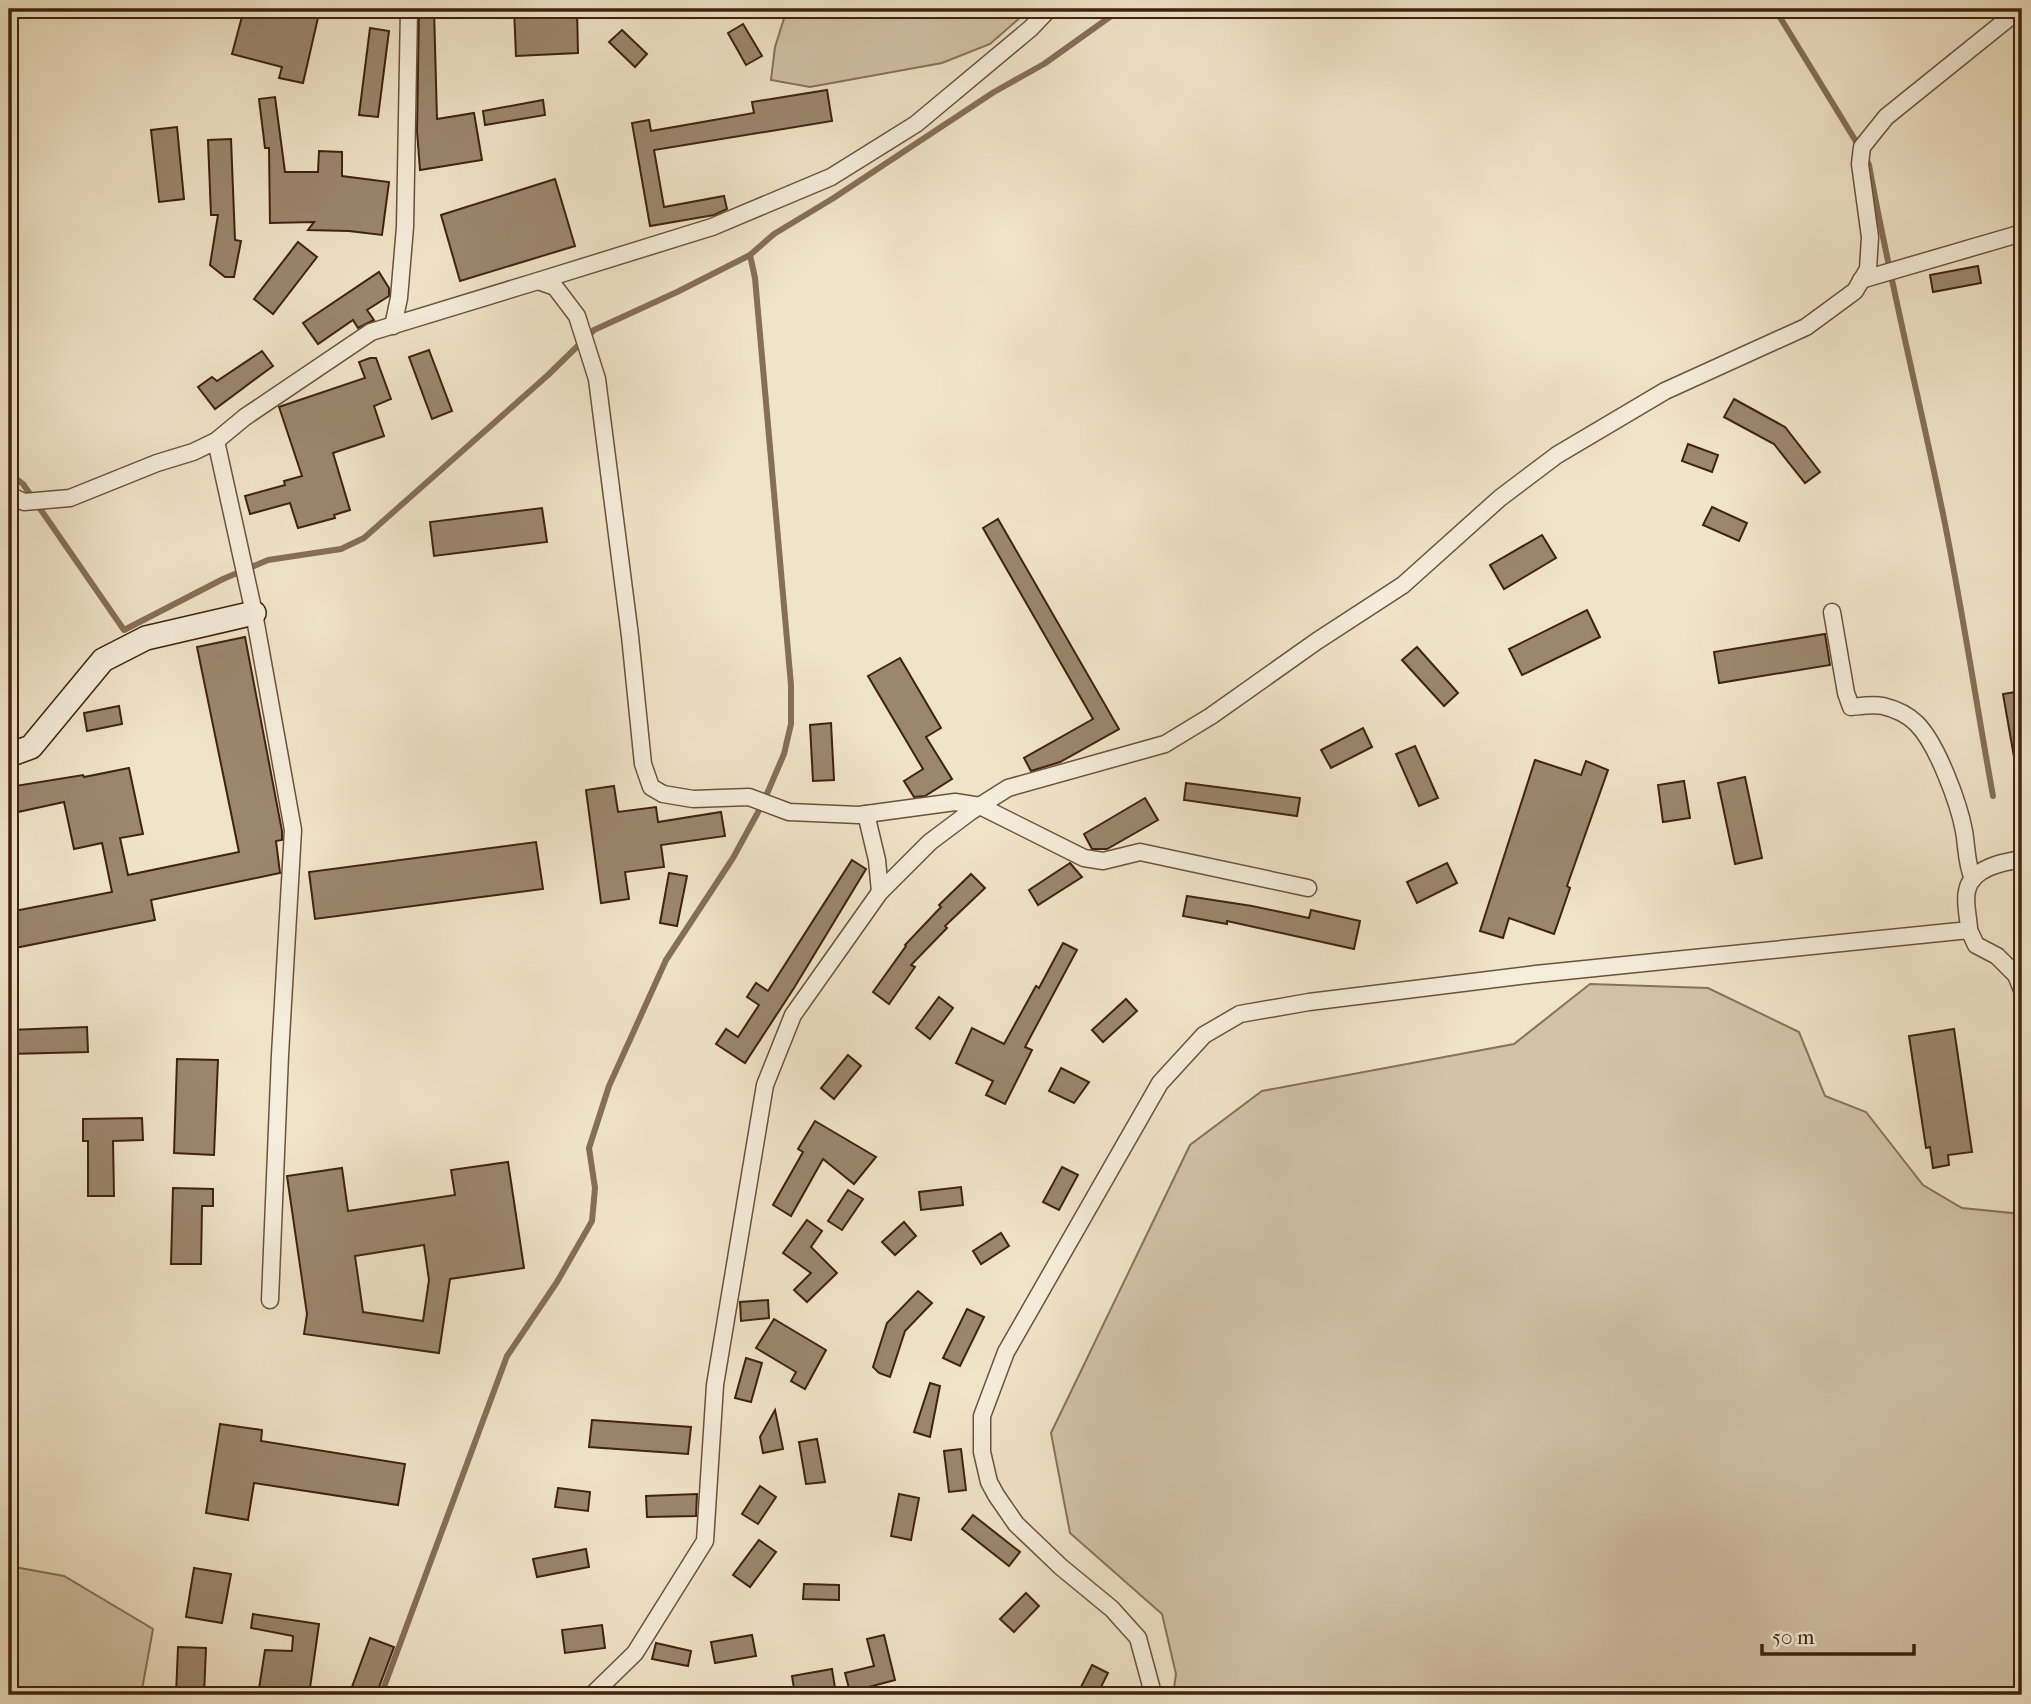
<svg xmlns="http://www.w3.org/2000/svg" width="2031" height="1704" font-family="'IM FELL French Canon',serif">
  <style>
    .green { fill: #d2c3a8; stroke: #88725a; stroke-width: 2 }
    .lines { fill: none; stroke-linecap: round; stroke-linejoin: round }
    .stream { stroke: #856f57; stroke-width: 6 }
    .building { fill: #9b876e; stroke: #3f220d; stroke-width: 2; fill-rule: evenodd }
    .street-casing { stroke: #6b523c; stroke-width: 19 }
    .secondary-casing { stroke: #3f220d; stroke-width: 26 }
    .street { stroke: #f5eddb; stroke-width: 16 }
    .secondary { stroke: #f5eddb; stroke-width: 23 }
  </style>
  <rect width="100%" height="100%" fill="#f0e4c8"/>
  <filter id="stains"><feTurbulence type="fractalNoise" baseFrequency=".00286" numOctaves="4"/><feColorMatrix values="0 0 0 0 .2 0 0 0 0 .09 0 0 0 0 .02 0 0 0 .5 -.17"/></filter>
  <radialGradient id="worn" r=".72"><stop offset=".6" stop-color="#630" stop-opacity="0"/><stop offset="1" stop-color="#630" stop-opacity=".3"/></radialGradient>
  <g class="green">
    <polygon points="787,9 1030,9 990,44 942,63 810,87 771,80 775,47"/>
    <polygon points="1590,984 1708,988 1799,1032 1825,1096 1866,1112 1923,1185 1962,1208 2022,1214 2022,1695 1173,1695 1176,1674 1162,1614 1070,1533 1051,1433 1190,1145 1262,1091 1514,1044"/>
    <polygon points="9,1566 64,1576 153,1629 141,1695 9,1695"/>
  </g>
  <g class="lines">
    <g class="stream">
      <polyline points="1775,9 1860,148"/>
      <path d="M1865,157L1869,165C1890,282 1919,397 1943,514C1962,607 1976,702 1993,796"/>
      <polyline points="9,473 23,484 124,630 223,579 268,560 341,549 364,538 548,375 594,330 677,292 750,255"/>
      <polyline points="381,1695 507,1356 557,1282 592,1221 595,1188 589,1148 609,1086 666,960 733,858 763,803 784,754 791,724 791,685 755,278 750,255 774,234 832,199 994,92 1044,64 1121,9"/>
    </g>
  </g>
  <g class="building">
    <polygon points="244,9 320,9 303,83 279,78 282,67 232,54"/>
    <polygon points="419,9 434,9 437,119 474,113 482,160 420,170 417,131"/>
    <polygon points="514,9 577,9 578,53 516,56"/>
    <polygon points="743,24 762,56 746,65 728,33"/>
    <polygon points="370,28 389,31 378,117 359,115"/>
    <polygon points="622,30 647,54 635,67 609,42"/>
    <polygon points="827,90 832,121 654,150 664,207 724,196 727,209 714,215 650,226 632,123 649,120 651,131 754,113 752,102"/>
    <polygon points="275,97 285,172 318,172 319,151 342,152 342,176 389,182 382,235 349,231 308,230 314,222 270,223 269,148 265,148 259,99"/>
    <polygon points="543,100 545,115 485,125 483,111"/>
    <polygon points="177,127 184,199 159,202 151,130"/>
    <polygon points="231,139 235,240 241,241 234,277 225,277 210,265 218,215 211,215 208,140"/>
    <polygon points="555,179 575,246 460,281 441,215"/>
    <polygon points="298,242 317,257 273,314 254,299"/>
    <polygon points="1978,266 1981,283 1933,292 1930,275"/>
    <polygon points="379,272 389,288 389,296 367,310 374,320 358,328 353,320 318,344 303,323"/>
    <polygon points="429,350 452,411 432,419 409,357"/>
    <polygon points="262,351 273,366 215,409 198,387 212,377 217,381"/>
    <polygon points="370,358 376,358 391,399 374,406 384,436 333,453 350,510 334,515 335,518 298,528 290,503 250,514 245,496 285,485 284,481 302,476 279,407 365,378 359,362"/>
    <polygon points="1734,399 1785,427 1820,472 1805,483 1774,444 1724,417"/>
    <polygon points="1688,444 1718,455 1712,472 1682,461"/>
    <polygon points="1712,507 1747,523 1739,541 1703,525"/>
    <polygon points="542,508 547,542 434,556 430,522"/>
    <polygon points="998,519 1119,729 1060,762 1031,771 1024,758 1093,719 983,528"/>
    <polygon points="1542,535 1556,558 1504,589 1490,565"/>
    <polygon points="1587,610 1600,637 1522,675 1509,649"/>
    <polygon points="1825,634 1830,665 1719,683 1714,652"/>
    <polygon points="245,637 282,831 282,840 276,841 280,873 151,900 155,920 15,948 9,912 112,892 102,843 74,849 64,802 9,814 9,787 83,775 84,777 129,768 143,834 120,838 128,875 239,852 197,647"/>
    <polygon points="1417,647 1458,693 1444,706 1402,660"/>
    <polygon points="900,658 941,728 926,737 952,779 925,796 914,797 904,781 923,769 868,676"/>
    <polygon points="2022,691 2022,756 2014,757 2003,694"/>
    <polygon points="119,706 122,724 87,731 84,713"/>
    <polygon points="831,723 834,780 813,781 810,725"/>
    <polygon points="1363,728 1372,747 1331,768 1321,750"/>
    <polygon points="1415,746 1438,798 1419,806 1396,754"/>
    <polygon points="1535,760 1581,775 1586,761 1608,770 1567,886 1570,888 1554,934 1509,918 1503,938 1480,931"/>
    <polygon points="1745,777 1762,858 1735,864 1718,783"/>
    <polygon points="1684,781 1690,818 1663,822 1658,785"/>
    <polygon points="1186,783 1300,798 1297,816 1184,800"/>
    <polygon points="614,786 618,812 656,807 658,822 721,812 725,836 661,845 664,867 625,872 629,899 601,903 586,790"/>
    <polygon points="1145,798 1158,820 1107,849 1092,849 1084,834"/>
    <polygon points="536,842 543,889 315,919 309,872"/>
    <polygon points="852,860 866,869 794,988 745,1063 716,1044 726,1029 738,1037 759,1005 747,997 756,983 768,991"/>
    <polygon points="1070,863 1082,877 1038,905 1029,890"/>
    <polygon points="1447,863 1457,883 1417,903 1407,882"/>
    <polygon points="669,873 687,876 677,926 660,923"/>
    <polygon points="971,874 985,888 945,926 947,928 911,965 915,967 889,1004 873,992 906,946 905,945 941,907 939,905"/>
    <polygon points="1187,896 1252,906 1309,918 1311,910 1360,921 1354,949 1227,921 1227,924 1183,916"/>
    <polygon points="1063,943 1077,950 1025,1047 1032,1050 1005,1104 986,1095 993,1081 956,1063 972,1028 1004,1044 1036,986 1039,988"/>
    <polygon points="939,997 953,1008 930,1039 916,1028"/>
    <polygon points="1126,999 1137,1011 1103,1042 1092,1030"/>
    <polygon points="87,1027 88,1052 9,1054 9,1030"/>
    <polygon points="1954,1029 1972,1152 1948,1155 1949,1165 1933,1168 1930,1147 1926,1148 1909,1036"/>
    <polygon points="848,1055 861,1066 834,1099 821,1088"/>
    <polygon points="177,1059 218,1060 214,1155 174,1153"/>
    <polygon points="1061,1068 1089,1082 1074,1103 1049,1091"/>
    <polygon points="142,1118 143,1140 113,1141 114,1196 88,1196 88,1141 83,1141 83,1119"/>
    <polygon points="815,1121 876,1157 854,1184 823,1159 791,1216 773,1205 803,1152 798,1149"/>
    <path d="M508,1162L524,1268L450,1279L439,1353L304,1334L307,1314L287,1176L342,1168L348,1211L455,1195L451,1170ZM424,1245L429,1280L423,1321L363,1312L355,1256Z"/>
    <polygon points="1062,1167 1078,1175 1059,1210 1043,1202"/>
    <polygon points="961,1187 963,1205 921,1210 919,1192"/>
    <polygon points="173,1188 213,1189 213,1206 202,1206 201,1264 171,1264"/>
    <polygon points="848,1190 863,1199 842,1230 828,1221"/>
    <polygon points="807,1220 822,1231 811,1247 837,1273 807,1302 794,1290 811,1273 783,1253"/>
    <polygon points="904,1222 916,1236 895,1255 882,1242"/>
    <polygon points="1001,1233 1009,1246 981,1264 973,1251"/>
    <polygon points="918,1291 932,1303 905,1331 890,1377 879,1373 873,1367 887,1323"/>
    <polygon points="768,1300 769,1318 741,1321 740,1302"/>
    <polygon points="967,1309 984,1317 960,1366 943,1358"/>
    <polygon points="774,1319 826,1350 805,1389 791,1381 796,1372 756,1348"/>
    <polygon points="746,1358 762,1363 751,1402 735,1398"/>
    <polygon points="930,1383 940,1386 930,1437 914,1432"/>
    <polygon points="775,1410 783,1449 763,1453 760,1437"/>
    <polygon points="592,1420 691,1427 688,1454 589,1447"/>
    <polygon points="220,1424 262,1430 261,1441 405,1464 398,1505 254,1483 248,1520 206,1513"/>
    <polygon points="817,1439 825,1482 806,1484 799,1442"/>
    <polygon points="961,1449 966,1490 949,1492 944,1451"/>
    <polygon points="760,1486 776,1497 758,1524 742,1514"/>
    <polygon points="558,1488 590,1492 588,1511 555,1507"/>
    <polygon points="697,1494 696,1516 647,1517 646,1496"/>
    <polygon points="899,1494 919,1498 911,1540 891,1536"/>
    <polygon points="973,1515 1020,1552 1009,1566 962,1529"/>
    <polygon points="759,1540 776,1552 750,1587 733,1575"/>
    <polygon points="586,1549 589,1567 537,1577 533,1559"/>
    <polygon points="194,1568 231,1574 222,1623 186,1617"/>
    <polygon points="804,1584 839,1585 839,1600 803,1599"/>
    <polygon points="1026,1593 1039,1606 1014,1632 1000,1619"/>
    <polygon points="253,1614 319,1624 309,1695 258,1695 265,1650 292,1651 293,1636 251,1628"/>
    <polygon points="602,1625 605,1648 565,1653 562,1630"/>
    <polygon points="752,1635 756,1656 715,1663 711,1642"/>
    <polygon points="884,1635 895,1680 850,1692 845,1673 874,1666 867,1639"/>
    <polygon points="370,1638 394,1647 376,1695 349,1695"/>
    <polygon points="656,1643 691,1651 688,1666 652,1659"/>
    <polygon points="178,1647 206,1648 204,1695 176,1695"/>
    <polygon points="1092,1665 1108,1673 1097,1695 1077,1695"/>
    <polygon points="832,1669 835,1688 795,1695 792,1676"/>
  </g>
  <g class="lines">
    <defs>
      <g id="street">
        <polyline points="1861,280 2022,233"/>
        <polyline points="538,281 712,227 831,177 916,124 1031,28 1049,9"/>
        <polyline points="393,326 399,298 405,227 409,9"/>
        <polyline points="216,441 245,417 371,332 538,281 555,287 577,316 597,379 630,636 643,764 651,787 663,794 693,799 749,797 789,812 859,815 955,802 980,806 1084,858 1103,861 1140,852 1308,888"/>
        <polyline points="9,495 24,502 70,498 157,463 193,452 216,441 254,613 293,830 280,1055 270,1300"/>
        <path d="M1832,612L1846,693L1851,707C1861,706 1873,704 1883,706C1895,709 1908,715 1916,723C1937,743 1959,804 1964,831C1967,848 1966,863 1973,879"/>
        <polyline points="866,814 877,860 880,892"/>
        <polyline points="1969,930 1976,945 1997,956 2016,975 2022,990"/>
        <polyline points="592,1695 635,1653 705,1541 715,1385 765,1085 793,1015 880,892 930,842 970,812 1008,788 1165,744 1211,716 1317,641 1403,585 1500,498 1557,455 1665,391 1806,327 1855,291 1868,269 1870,237 1860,164 1862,147 1886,117 2020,9"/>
        <path d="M1149,1695L1151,1686L1138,1638L1112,1609L1061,1567L1016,1524L996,1495L989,1482L982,1452V1416L1006,1352L1160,1083L1204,1035L1240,1014L1309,1002L1536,974L1969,930C1969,919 1964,902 1967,891C1971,868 2003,862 2022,859"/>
      </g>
      <polyline id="secondary" points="9,755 31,747 103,660 146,638 254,613"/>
    </defs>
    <use href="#street" class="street-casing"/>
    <use href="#secondary" class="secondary-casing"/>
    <use href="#street" class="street"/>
    <use href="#secondary" class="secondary"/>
  </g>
  <rect width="2031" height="1704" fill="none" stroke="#f0e4c8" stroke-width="35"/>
  <rect x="10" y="10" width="2010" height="1683" fill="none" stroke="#3f220d" stroke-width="3.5"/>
  <rect x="18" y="18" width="1996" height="1669" fill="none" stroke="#3f220d" stroke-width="2"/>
  <path d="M1762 1644v10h152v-10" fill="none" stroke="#3f220d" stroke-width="3.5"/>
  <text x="1772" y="1644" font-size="21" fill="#3f220d" stroke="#f5eddb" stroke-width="5" paint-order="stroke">50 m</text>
  <rect width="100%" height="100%" filter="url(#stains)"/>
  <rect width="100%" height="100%" fill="url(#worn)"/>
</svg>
